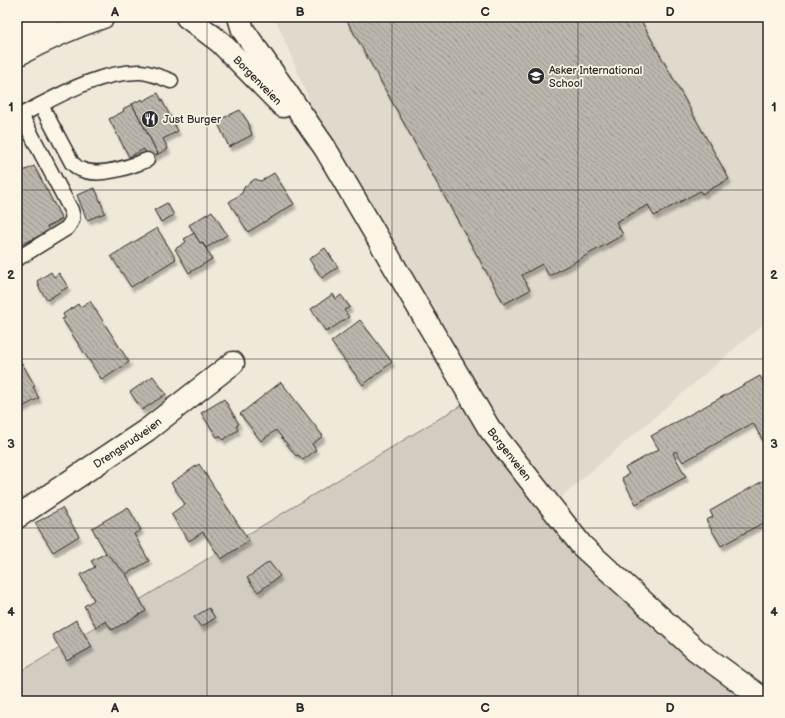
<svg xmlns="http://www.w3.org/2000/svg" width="785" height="718" font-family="'Balsamiq Sans',sans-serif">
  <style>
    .built { fill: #e0dacc }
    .green { fill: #d2cdc0; stroke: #7e7c76 }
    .building { fill: url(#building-back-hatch); stroke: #2b2b2b; filter: url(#shadow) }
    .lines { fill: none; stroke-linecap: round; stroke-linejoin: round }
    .lane-casing { stroke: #2b2b2b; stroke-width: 17 }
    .street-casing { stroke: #2b2b2b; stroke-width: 25 }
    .secondary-casing { stroke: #2b2b2b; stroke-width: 25 }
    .lane { stroke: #fcf5e5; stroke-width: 14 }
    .street { stroke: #fcf5e5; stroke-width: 22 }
    .secondary { stroke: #fcf5e5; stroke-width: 22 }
    .grid { fill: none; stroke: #2b2b2b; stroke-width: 1; stroke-opacity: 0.55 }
    .labels { text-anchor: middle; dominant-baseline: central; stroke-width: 3.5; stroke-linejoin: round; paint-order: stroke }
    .poi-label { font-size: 11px; fill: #2b2b2b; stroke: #fcf5e5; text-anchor: start }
    .street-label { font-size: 11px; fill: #2b2b2b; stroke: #fcf5e5 }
    .neatline { fill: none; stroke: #2b2b2b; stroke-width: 1.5 }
    .grid-label { font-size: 13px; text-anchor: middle; font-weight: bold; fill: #2b2b2b }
  </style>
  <defs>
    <pattern id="building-back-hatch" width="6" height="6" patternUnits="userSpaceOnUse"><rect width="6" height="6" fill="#bcb7ac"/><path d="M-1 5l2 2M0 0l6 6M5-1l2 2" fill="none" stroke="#99958c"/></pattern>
    <filter id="shadow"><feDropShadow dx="2.5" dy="4.5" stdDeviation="1" flood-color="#0004"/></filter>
  </defs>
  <rect width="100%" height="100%" fill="#efe9da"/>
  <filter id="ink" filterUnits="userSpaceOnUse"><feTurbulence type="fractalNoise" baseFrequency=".025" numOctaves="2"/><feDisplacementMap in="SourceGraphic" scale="8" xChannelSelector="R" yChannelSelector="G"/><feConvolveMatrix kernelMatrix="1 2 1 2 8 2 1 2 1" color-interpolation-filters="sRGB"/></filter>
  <g filter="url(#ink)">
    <polygon class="built" points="275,17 768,17 768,320 554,503 493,425 328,147"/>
    <polygon class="green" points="465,403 580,549 763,701 17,701 17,674"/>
    <g class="building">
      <polygon points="345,17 639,17 729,179 702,194 700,191 654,216 648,205 616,222 623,235 549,276 542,264 522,275 530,290 504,304"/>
      <polygon points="158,93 178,131 163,139 168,149 158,154 132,104 142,99 143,101"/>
      <polygon points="132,104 158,154 149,159 144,149 129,157 109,119 124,111 123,109"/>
      <polygon points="240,110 248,122 252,135 229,147 217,121"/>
      <polygon points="34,166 62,219 47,227 49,231 17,247 17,170 19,173"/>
      <polygon points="274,173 294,204 248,232 229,202 242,193 244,187 255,179 261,181"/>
      <polygon points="95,188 105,213 87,220 77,195"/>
      <polygon points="167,203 174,215 161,222 154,210"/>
      <polygon points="212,211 227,235 206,248 202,242 200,243 189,225"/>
      <polygon points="157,228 176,259 131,287 111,256"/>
      <polygon points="194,233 200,243 202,242 212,259 189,273 175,249 186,242 184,239"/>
      <polygon points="325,248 338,267 322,278 309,259"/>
      <polygon points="51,272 54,277 59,273 68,287 47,300 38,286 40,285 37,281"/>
      <polygon points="333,294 336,299 341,295 350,307 344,310 349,317 326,332 311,309"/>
      <polygon points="90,301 129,362 102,380 62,319 65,318 63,314 78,304 80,307"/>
      <polygon points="360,320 392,362 363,385 331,342"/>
      <polygon points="17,358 20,364 22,363 35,386 33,387 39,398 17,410"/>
      <polygon points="153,376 166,394 142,410 130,392"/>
      <polygon points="760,376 767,389 768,388 768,450 753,423 683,462 676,451 673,453 686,477 636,504 622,478 629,474 625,468 659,449 651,436"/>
      <polygon points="281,382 323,436 312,444 316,450 303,460 298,455 296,456 276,430 261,441 240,414"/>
      <polygon points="224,399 239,424 236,426 238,430 223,440 220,436 217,437 201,413"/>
      <polygon points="199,464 249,541 221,559 203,532 189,541 171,514 185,504 171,483"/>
      <polygon points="768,478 768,520 721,546 706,520 713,517 710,511"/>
      <polygon points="128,507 141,530 134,534 149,561 126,574 106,553 92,528"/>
      <polygon points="62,508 79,536 53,552 35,523"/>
      <polygon points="106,553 126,574 146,611 112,630 106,621 96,627 84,606 94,600 80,575 95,567 91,561"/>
      <polygon points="269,562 280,576 258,592 247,578"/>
      <polygon points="209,608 215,618 201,627 194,617"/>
      <polygon points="76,620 92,647 67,661 52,635"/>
    </g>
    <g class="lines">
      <defs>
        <g id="lane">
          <path d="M41,105L72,163C75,165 77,168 80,169C99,178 129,167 147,160"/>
          <path d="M17,117C55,98 97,71 141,72C151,73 161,77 171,81"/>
          <path d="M17,259L67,228C72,221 74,219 71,210L21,115"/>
        </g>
        <g id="street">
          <path id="s1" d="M17,517L147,430L233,363"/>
        </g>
        <g id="secondary">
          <path id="s2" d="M187,17L220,42L283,106"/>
          <path id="s3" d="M239,17L243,30L325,148L489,428L582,546L696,650L766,701"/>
          <polyline points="17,34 48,17"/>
          <path d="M17,55C45,40 73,27 103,17"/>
        </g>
      </defs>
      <use href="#lane" class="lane-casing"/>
      <use href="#street" class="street-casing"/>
      <use href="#secondary" class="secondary-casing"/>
      <use href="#lane" class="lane"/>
      <use href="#street" class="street"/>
      <use href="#secondary" class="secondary"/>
    </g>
  </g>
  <path class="grid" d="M207,17V701M392,17V701M578,17V701M17,190H768M17,359H768M17,528H768"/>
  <defs>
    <symbol id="school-disc" viewBox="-11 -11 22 22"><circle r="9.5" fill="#2b2b2b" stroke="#fcf5e5"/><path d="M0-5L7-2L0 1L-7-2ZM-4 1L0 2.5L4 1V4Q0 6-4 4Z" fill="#fff"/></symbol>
    <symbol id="restaurant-disc" viewBox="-11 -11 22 22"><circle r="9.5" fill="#2b2b2b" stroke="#fcf5e5"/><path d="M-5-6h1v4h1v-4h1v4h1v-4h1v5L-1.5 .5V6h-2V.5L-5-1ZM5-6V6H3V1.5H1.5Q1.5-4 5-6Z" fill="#fff"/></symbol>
  </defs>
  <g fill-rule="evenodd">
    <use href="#school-disc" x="526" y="66" width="20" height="20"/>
    <use href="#restaurant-disc" x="140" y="109" width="20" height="20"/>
  </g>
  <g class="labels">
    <g class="poi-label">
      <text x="549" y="70">Asker International<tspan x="549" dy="13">School</tspan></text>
      <text x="163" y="119">Just Burger</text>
    </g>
    <g class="street-label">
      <text stroke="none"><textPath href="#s2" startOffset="95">Borgenveien</textPath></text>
      <text stroke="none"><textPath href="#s1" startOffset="133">Drengsrudveien</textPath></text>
      <text stroke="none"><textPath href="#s3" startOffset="515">Borgenveien</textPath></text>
    </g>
  </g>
  <rect width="785" height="718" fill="none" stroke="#fcf5e5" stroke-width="44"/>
  <rect x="22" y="22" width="741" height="674" class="neatline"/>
  <g class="grid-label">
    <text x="115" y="16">A</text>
    <text x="300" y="16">B</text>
    <text x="485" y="16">C</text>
    <text x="670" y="16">D</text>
    <text x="11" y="111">1</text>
    <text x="774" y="111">1</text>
    <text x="11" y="279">2</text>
    <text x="774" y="279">2</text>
    <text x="11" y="448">3</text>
    <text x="774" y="448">3</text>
    <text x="11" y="616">4</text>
    <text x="774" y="616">4</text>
    <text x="115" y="712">A</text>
    <text x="300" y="712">B</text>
    <text x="485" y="712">C</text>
    <text x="670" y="712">D</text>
  </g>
</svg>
